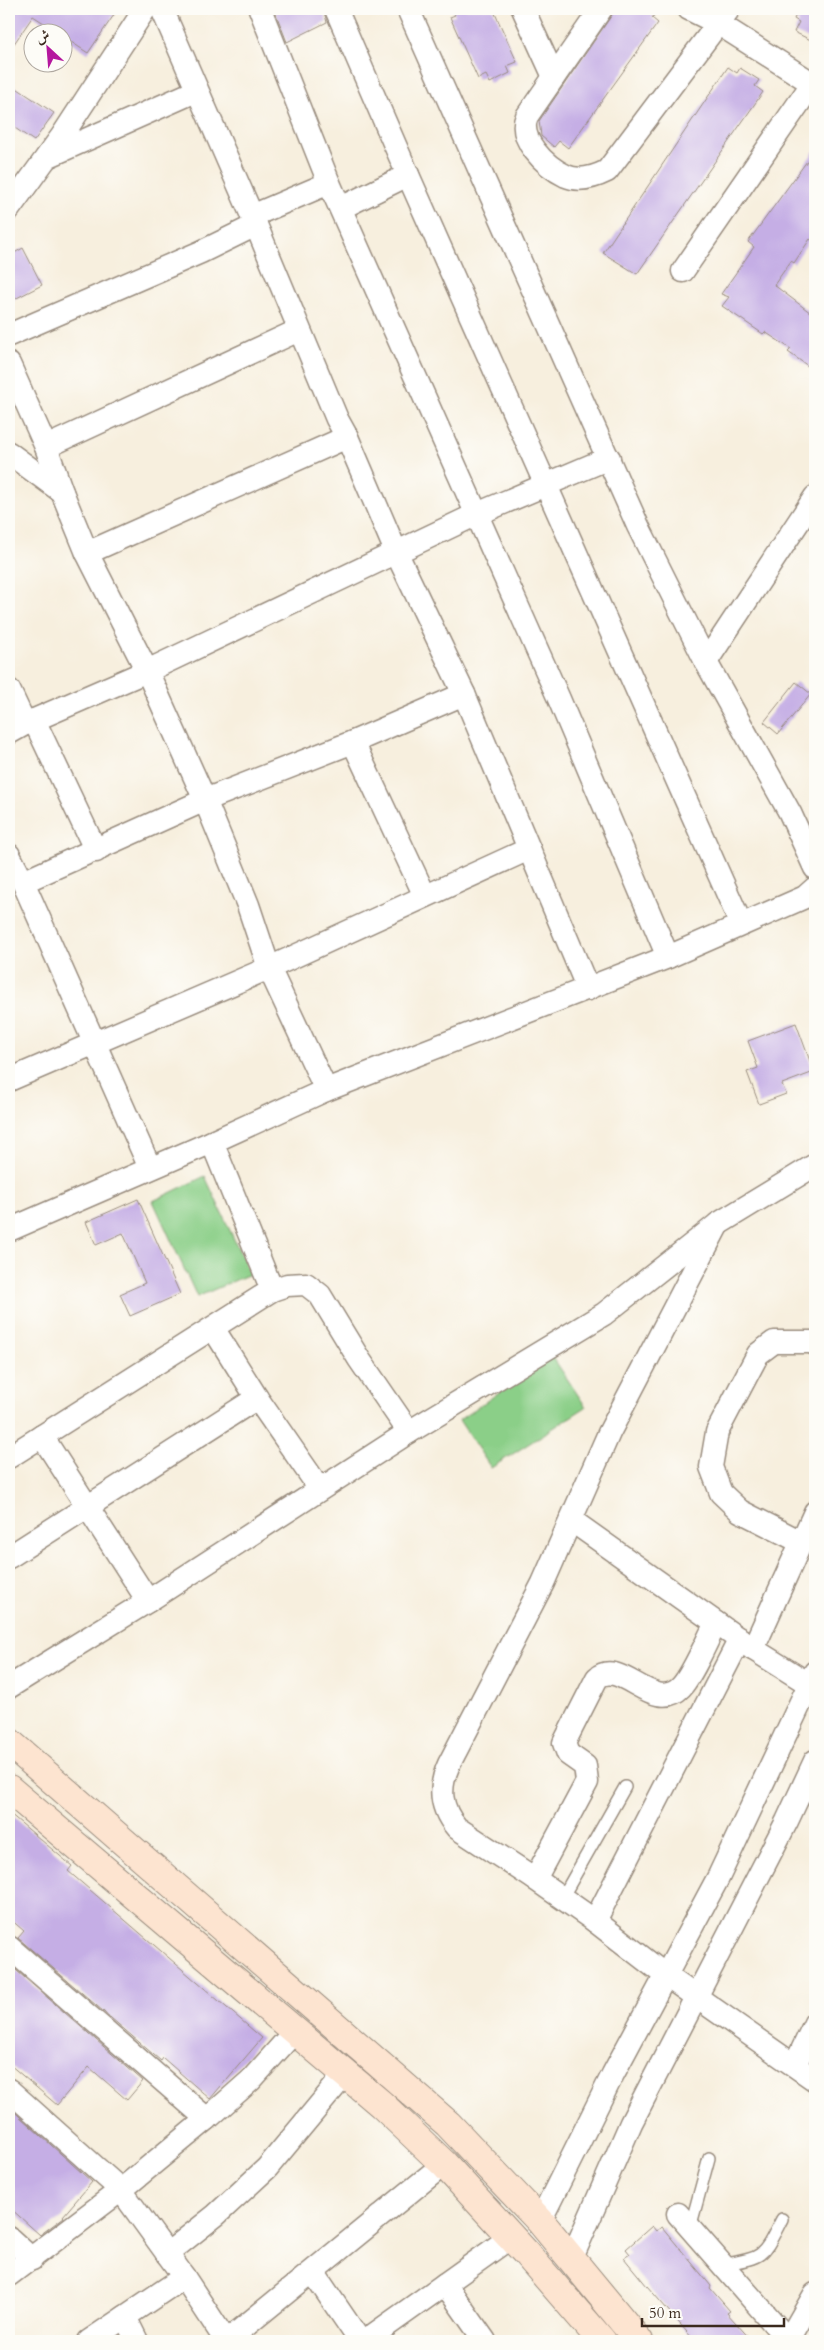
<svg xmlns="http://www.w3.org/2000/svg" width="824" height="2350" font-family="Cardo,Amiri,serif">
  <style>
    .green { fill: #8bcf88; stroke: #637c53 }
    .building { fill: #c5aee5 }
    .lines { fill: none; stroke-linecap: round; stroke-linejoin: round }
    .service-casing { stroke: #998c7e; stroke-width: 14 }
    .minor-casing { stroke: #998c7e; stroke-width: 25 }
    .secondary-casing { stroke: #998c7e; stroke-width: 30 }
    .service { stroke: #fff; stroke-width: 11 }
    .minor { stroke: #fff; stroke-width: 22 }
    .secondary { stroke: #fde4d0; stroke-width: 28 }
  </style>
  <rect width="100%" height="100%" fill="#fdfcf7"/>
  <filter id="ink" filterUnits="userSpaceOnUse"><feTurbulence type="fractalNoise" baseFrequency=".02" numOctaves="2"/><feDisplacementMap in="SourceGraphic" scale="10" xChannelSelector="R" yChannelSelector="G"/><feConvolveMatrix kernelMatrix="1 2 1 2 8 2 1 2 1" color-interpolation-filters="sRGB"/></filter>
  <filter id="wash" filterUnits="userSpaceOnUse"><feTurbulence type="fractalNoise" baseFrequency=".0096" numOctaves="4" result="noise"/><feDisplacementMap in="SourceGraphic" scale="20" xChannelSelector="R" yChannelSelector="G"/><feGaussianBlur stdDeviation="1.12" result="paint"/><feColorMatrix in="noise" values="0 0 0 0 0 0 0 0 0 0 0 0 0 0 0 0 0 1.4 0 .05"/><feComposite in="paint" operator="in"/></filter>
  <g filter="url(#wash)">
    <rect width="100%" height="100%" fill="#f7efde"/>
    <g class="green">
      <polygon points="205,1176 250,1274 197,1297 153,1201"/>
      <polygon points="552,1356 586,1407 491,1468 459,1420"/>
    </g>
    <g id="blocks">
      <g class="building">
        <polygon points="9,9 118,9 88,53 62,36 62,32 58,32 33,16 9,51"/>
        <polygon points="274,9 323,9 327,22 287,42"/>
        <polygon points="452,9 493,9 517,62 507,66 510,73 490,83 486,75 478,79 450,17 455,15"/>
        <polygon points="616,9 659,9 652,18 658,23 568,148 559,141 554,147 541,136 539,121"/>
        <polygon points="799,9 815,9 815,42 794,32 799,22 794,19"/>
        <polygon points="728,67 737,73 740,68 759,80 755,86 763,92 637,274 603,253"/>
        <polygon points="9,83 54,113 34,141 9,124"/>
        <polygon points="815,150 815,243 810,239 794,263 791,261 774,285 815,316 815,371 788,352 791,349 765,332 763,334 722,306 729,297 721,294 754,247 748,242"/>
        <polygon points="23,248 42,285 9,302 9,256"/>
        <polygon points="796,682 811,694 778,734 764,722"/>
        <polygon points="796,1023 814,1072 782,1084 786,1094 759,1104 747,1072 758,1068 748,1041"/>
        <polygon points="138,1199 180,1294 130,1316 120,1294 145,1283 123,1233 96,1245 86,1222"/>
        <polygon points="9,1813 72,1866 68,1871 262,2038 210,2099 163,2058 161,2061 18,1938 24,1931 9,1918"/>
        <polygon points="9,1964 143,2081 127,2100 89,2067 57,2105 9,2064"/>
        <polygon points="9,2107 92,2182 63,2216 64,2217 40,2235 9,2207"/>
        <polygon points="652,2226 656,2231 662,2227 711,2286 710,2288 730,2311 727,2313 752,2341 703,2341 698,2335 693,2339 647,2286 624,2258 630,2254 626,2249"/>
      </g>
    </g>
  </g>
  <g filter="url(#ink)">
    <use href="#blocks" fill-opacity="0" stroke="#998c7e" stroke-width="1"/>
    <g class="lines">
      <defs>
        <g id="service">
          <polyline points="562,1898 625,1787"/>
          <polyline points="690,2228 709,2158"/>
          <path d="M722,2265C766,2256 761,2259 782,2219"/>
        </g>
        <g id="minor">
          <polyline points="162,9 256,225 337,419 347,437 397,554 464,694 588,989"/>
          <polyline points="260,9 329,183 559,699 668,957"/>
          <polyline points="336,9 408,175 741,924"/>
          <polyline points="408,9 638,526 706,662 790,813 815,868"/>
          <polyline points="523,9 554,77"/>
          <path d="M601,9L527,116C517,139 545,166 566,176C580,182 595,177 607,171L729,9"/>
          <polyline points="689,9 719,24 815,85"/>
          <polyline points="47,157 196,91"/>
          <polyline points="341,208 408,175"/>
          <polyline points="9,209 62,136 145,9"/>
          <polyline points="252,216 329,183"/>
          <polyline points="683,271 812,84"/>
          <polyline points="9,335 201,252 256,225"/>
          <polyline points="9,364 46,447 62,492 87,553 147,671 205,800 248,905 269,968 326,1090"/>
          <polyline points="46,447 299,330"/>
          <polyline points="9,453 62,492"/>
          <polyline points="87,553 347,437"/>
          <polyline points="706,662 815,497"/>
          <polyline points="9,690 25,724"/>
          <polyline points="34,720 96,851"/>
          <polyline points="9,733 25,724 147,671 477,514 609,458"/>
          <polyline points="353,742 425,896"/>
          <polyline points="9,855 23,882"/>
          <polyline points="9,1080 269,968 529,849"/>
          <polyline points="212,1142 272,1290"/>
          <polyline points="150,1168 23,882 205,800 353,742 464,694"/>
          <path d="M718,1224L609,1433L543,1583L449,1764C438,1788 440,1808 457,1828L535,1879L595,1921L665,1975L815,2080"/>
          <polyline points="9,1230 212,1142 326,1090 668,957 805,897 815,888"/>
          <polyline points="213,1328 257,1398 320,1489"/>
          <polyline points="409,1432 604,1314 718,1224 815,1165"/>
          <polyline points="42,1436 148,1601"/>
          <polyline points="9,1457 272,1290 287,1285 306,1284 320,1295 359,1359 409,1432 148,1601 9,1687"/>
          <polyline points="571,1520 753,1649 809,1684"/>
          <polyline points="801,1542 740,1511 721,1493 711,1467 717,1432 758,1354 774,1342 811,1342 815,1344"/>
          <polyline points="9,1557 257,1398"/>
          <polyline points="753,1649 815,1512"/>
          <path d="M535,1879L587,1782L585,1766L568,1754L564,1743L597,1678C620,1657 654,1715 681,1687C693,1674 707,1640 716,1623"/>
          <polyline points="595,1921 740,1639"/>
          <polyline points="9,1947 207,2119"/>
          <polyline points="795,2065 815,2023"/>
          <polyline points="9,2090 121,2190 184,2277 226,2341"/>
          <polyline points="678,2214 789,2341"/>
          <polyline points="540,2221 613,2074 718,1878 815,1672"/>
          <polyline points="9,2238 32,2259"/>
          <polyline points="167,2254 216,2215 267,2168 346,2073"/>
          <polyline points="571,2260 631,2123 787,1821 815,1761"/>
          <polyline points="313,2272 360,2341"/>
          <polyline points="9,2275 121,2190 207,2119 251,2080 295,2031"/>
          <polyline points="445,2284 485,2341"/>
          <polyline points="125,2317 137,2341"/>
          <polyline points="89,2341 184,2277"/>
          <polyline points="227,2341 444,2164"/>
          <polyline points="365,2341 511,2237"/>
          <polyline points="788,2341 815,2294"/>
        </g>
        <g id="secondary">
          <polyline points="9,1742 448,2124 540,2221 639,2341"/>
          <polyline points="9,1789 381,2104 444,2164 525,2252 602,2341"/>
        </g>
      </defs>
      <use href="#service" class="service-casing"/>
      <use href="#minor" class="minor-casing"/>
      <use href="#secondary" class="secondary-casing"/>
      <use href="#service" class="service"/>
      <use href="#minor" class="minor"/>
      <use href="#secondary" class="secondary"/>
    </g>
  </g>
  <rect width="824" height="2350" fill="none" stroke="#fdfcf7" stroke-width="30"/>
  <g transform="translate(48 48) rotate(334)"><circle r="24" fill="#fdfcf7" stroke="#afa8a0"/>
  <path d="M0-4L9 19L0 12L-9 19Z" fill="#b5179e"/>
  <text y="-8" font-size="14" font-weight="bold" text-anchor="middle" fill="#3b2a1e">ش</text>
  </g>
  <path d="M642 2318v8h142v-8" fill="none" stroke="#3b2a1e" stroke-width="2.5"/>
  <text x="649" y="2318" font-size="15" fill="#3b2a1e" stroke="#fdfcf7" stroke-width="4" paint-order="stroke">50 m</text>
</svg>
